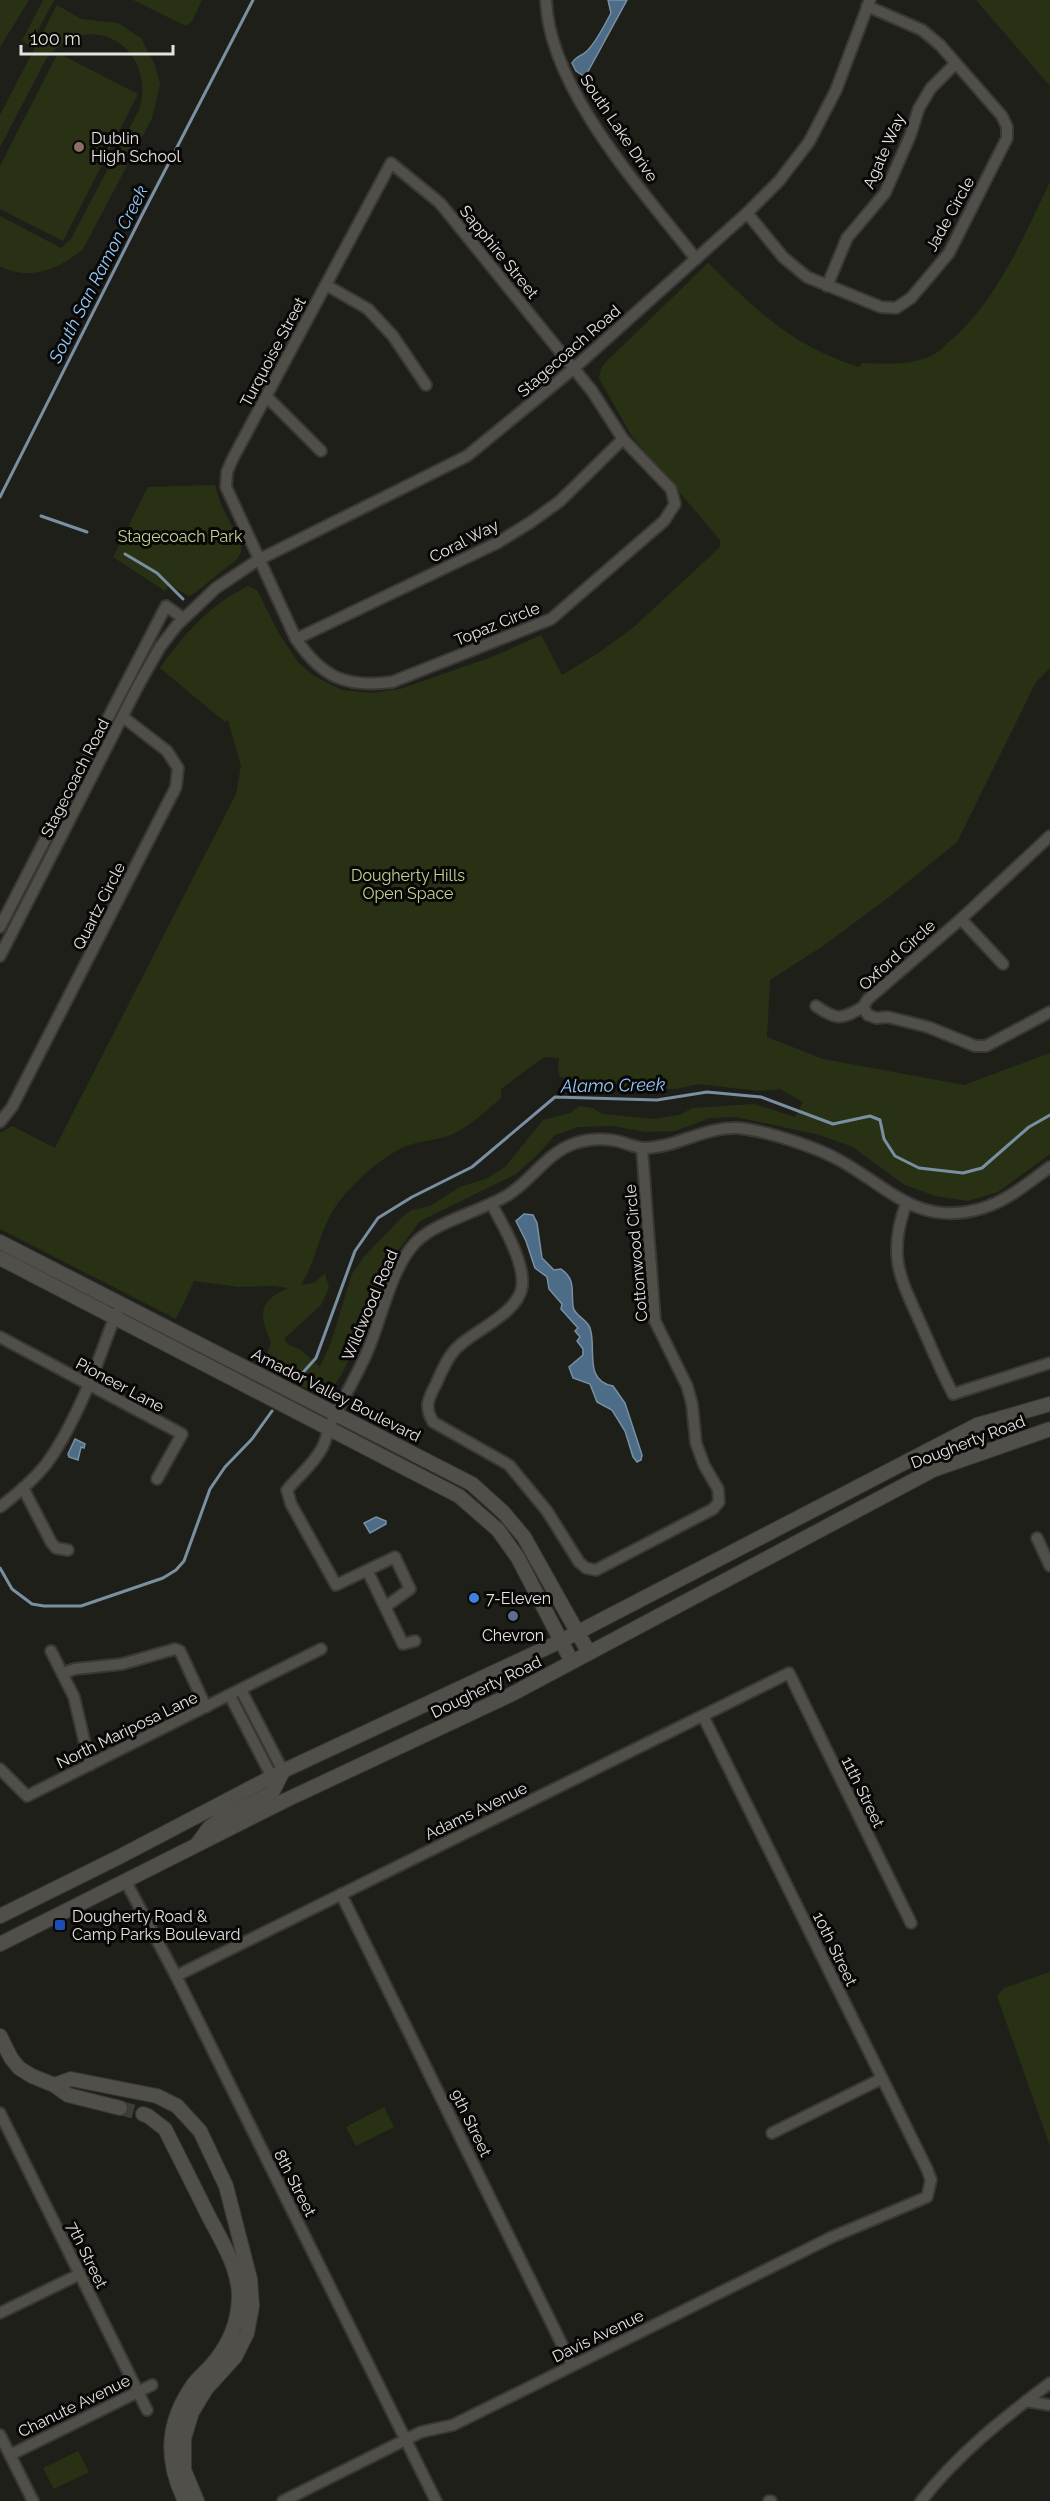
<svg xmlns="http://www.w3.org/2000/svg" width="1050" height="2501" font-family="Raleway,sans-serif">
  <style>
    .green { fill: #293115; fill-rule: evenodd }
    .water { fill: #4c6c88; stroke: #7a90a2; stroke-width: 1.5 }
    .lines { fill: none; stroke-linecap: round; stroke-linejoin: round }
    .stream { stroke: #7a90a2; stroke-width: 3 }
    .secondary-tunnel { stroke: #3d3c38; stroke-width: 14; stroke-dasharray: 14 7; stroke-linecap: butt }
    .street-casing { stroke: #393835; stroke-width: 14 }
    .secondary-casing { stroke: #393835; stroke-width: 16 }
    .street { stroke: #504f4a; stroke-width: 10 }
    .secondary { stroke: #504f4a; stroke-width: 14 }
    .education-dot { fill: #8d6e63; stroke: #090807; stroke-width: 2 }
    .shop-dot { fill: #3f7fe0; stroke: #090807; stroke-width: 2 }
    .service-dot { fill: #5c6f8a; stroke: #090807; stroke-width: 2 }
    .transit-dot { fill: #1a4fb4; stroke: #090807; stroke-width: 2 }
    .labels { text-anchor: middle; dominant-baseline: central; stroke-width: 6; stroke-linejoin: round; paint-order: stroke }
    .street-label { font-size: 16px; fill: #e4e3e0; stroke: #090807 }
    .poi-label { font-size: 16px; fill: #e4e3e0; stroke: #090807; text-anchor: start }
    .park-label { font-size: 16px; fill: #bfd495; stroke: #090807 }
    .water-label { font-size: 18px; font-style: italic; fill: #93c9f8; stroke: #090807 }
  </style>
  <rect width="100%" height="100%" fill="#1f1f1a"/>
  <g class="green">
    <polygon points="0,0 29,0 0,47"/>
    <polygon points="43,0 54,0 30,45 22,41"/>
    <polygon points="133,0 202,0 192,21 186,26"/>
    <polygon points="976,0 1050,0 1050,86"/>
    <path d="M57,5L81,19L118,23L141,38L155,65L160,84L152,118L83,249C59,269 30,282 0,266V216L61,248L71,239L140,108C156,45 87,6 46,59L0,147V115Z"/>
    <polygon points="58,53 138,94 63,241 0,209 0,166"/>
    <path d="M1050,182V668L1036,682L957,842L893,894L823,946L770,980L767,1037L823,1059L964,1085L1050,1053V1154L998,1192L968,1201L935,1196L903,1184L853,1147L820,1135L736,1117L710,1118L675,1131L645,1132L613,1126L578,1127L555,1135L538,1154L516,1174L420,1221L392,1259L378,1297L342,1374L333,1387L318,1394L263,1366L271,1342C258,1314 259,1301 288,1288L274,1286L239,1287L194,1281L176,1319L0,1229V1133L12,1126L55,1148L236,794L241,766L228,720L225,722L160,668C184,634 210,605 248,586L257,590L279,634L298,662L314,676L342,690L372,693L400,689L492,657L541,635L562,675L600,652L635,626L720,547V540L631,435L599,378L601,368L607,361L708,263C758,311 790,345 859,367L862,363C887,364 912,366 935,354C940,351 945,345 949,342C997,301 1023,238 1050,182ZM544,1057L559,1058L558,1072L560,1077L627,1088L676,1089L699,1084L759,1091L780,1089L803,1102L795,1117L754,1104L693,1108L679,1115L653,1119L603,1114L592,1108L579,1106L570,1113L543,1120L505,1167L486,1179L460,1187L430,1206L412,1210L402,1217L363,1258L352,1274L331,1342L320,1367L301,1350L289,1345L284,1339L321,1305L329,1288L325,1273L314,1283L301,1285C317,1259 320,1227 338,1203C353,1183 381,1157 404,1147C419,1140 438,1141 453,1134C471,1125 486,1111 501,1098V1089Z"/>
    <polygon points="215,485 220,502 241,544 241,552 237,559 196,592 189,596 169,585 165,591 113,557 148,487"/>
    <polygon points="1050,1972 1050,2146 997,1996 1004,1988"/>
    <polygon points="384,2107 394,2127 356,2146 346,2127"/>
    <polygon points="78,2451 89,2472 54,2489 43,2468"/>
  </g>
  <g class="water">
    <path d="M608,0H627L585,77L576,71L572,63C576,56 582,56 587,51C597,41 604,26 611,13Z"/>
    <path d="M524,1214L533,1215L537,1223L542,1258L554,1270L561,1269C576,1280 571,1289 573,1306C574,1316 587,1319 590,1328C597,1348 583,1381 613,1386L625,1403L642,1455L641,1460L637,1462L633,1457L625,1431L612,1410L597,1402L590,1384L573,1378L569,1367L583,1355V1349L577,1341L580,1337L575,1331L578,1328L561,1309L562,1304L549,1289L547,1277L535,1268L526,1241L516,1221Z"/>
    <polygon points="75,1439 85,1444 84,1448 81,1447 78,1460 69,1457 68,1454"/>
    <polygon points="376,1517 386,1521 386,1524 370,1533 364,1523"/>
  </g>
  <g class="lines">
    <g class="stream">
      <polyline points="0,497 142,215 253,0"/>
      <polyline points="41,516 87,532"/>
      <polyline points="125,554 157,573 183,599"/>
      <polyline points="298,1378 316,1358 355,1251 378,1218 412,1197 472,1167 555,1097 657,1100 707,1092 761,1097 833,1124 870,1116 880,1120 884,1139 895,1156 919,1168 963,1173 982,1168 1029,1127 1050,1115"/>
      <polyline points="0,1568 12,1589 32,1604 44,1606 81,1606 163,1578 176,1570 184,1561 210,1489 225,1467 252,1439 272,1411"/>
    </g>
    <polyline class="secondary-tunnel" points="120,2108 143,2114"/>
    <defs>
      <g id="street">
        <path d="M546,0C549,89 643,191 696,259"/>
        <path d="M391,163L440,203L592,391L623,439L671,489L675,504L664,521L551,619L392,682C345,688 322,677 296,639L226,487L227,472L232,460Z"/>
        <polyline points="747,213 783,257 807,277 881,307 896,308 911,298 949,253 1007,138 1007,127 1002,116 940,45 922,30 867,6"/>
        <polyline points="326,285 368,309 393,336 426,385"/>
        <polyline points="827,286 847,238 885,193 910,136 919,108 931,88 955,64"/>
        <polyline points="267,397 321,451"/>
        <polyline points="296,639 497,543 531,522 560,501 623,439"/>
        <polyline points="1050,836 961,919 868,999 863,1007 868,1015 876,1018 888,1017 928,1027 975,1046 986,1046 1050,1012"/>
        <polyline points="961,919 1003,964"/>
        <polyline points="0,927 166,606 183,618"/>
        <polyline points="0,956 139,684 160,647 177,625 216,588 258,560 467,456 573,369 747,213 779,181 809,142 836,90 870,0"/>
        <path d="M816,1006C837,1021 842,1019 863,1007"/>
        <polyline points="0,1122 12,1107 176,787 178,768 167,751 123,717"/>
        <path d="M906,1204C886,1259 902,1281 924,1331C933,1352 942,1373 953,1394L1050,1363"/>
        <path d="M492,1205C503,1225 525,1263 522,1286C519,1312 478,1329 460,1345C448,1355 442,1371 436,1384C428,1399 424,1407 433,1422L509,1465L547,1511L579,1562L586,1568L596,1570L713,1509L719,1502L718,1489L704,1465L696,1443L692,1404L687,1386L655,1321L642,1148"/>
        <polyline points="0,1337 182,1434 157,1479"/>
        <polyline points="23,1488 51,1542 56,1548 68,1550"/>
        <path d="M0,1507C17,1494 34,1480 47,1463C67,1436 89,1387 100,1356C106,1341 110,1327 117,1313"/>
        <polyline points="1037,1538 1050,1566"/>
        <polyline points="368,1572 403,1644 415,1641"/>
        <path d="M385,1607L410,1589L395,1557L336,1585L291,1504L287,1490C298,1476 314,1464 322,1448C326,1441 327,1433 330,1425C342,1400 357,1376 368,1350C382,1317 391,1268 416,1242C436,1222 481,1211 508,1195C532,1180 546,1154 573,1144C586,1139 603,1138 617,1141C626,1143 636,1148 645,1148C680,1147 710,1123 746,1129C772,1133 816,1147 839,1160C889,1187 918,1228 983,1208C1009,1200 1029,1182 1050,1167"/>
        <polyline points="51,1651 74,1697 90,1765"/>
        <polyline points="63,1673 75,1669 122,1664 175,1649 180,1651 206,1707"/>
        <polyline points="241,1690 283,1771"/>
        <polyline points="230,1696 272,1777"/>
        <polyline points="0,1769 27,1796 321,1649"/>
        <polyline points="125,1880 176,1976 436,2501"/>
        <polyline points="341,1894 572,2365"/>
        <polyline points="176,1976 789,1673 911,1923"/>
        <polyline points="0,2113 147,2410"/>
        <polyline points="772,2133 881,2079"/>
        <polyline points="0,2313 80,2274"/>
        <polyline points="1026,2401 1050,2405"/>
        <polyline points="0,2435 33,2501"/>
        <polyline points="10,2455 152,2385"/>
        <polyline points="283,2501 421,2432 453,2425 832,2237 927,2197 931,2180 927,2169 703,1716"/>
        <polyline points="769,2501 771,2501"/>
        <path d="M921,2501C958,2454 1002,2419 1050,2383"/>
      </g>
      <g id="secondary">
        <polyline points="0,1242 472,1484 504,1513 524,1537 589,1653"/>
        <polyline points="0,1258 459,1496 498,1530 518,1558 572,1662"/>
        <polyline points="198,1843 209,1828 220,1819 272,1793 283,1771"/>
        <polyline points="0,1916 119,1857 283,1771 561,1641 977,1425 1050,1404"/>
        <polyline points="0,1944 286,1800 512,1694 933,1470 1050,1429"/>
        <polyline points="0,2036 11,2058 19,2068 32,2076 54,2085 68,2095 120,2108"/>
        <polyline points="54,2085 71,2079 157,2096 177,2106 200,2131 226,2186 250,2279 252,2306 247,2333 235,2357 206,2389 192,2412 184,2438 184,2470 197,2501"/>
        <path d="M143,2114L148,2116L165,2129C179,2157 194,2186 208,2215C221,2240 238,2266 239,2295C239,2323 228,2348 208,2369C203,2374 197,2379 193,2385C166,2424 165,2460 185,2501"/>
      </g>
    </defs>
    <use href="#street" class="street-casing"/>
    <use href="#secondary" class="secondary-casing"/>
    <use href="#street" class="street"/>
    <use href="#secondary" class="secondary"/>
  </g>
  <circle class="education-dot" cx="79" cy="147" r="6"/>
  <circle class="shop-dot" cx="474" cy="1598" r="6"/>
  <circle class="service-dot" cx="513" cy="1616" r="6"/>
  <rect class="transit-dot" x="54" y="1919" width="12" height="12" rx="3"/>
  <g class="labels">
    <g class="street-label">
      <text transform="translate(619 128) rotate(56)">South Lake Drive</text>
      <text transform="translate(884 151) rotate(-66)">Agate Way</text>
      <text transform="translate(950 214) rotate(-61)">Jade Circle</text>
      <text transform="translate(499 252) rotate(51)">Sapphire Street</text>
      <text transform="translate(569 351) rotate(-41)">Stagecoach Road</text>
      <text transform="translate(273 352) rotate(-62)">Turquoise Street</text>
      <text transform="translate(464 541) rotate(-27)">Coral Way</text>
      <text transform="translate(497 624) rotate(-22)">Topaz Circle</text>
      <text transform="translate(75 778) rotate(-63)">Stagecoach Road</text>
      <text transform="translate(99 906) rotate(-63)">Quartz Circle</text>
      <text transform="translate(897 955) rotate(-42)">Oxford Circle</text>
      <text transform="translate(636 1253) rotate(-95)">Cottonwood Circle</text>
      <text transform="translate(370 1305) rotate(-67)">Wildwood Road</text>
      <text transform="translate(120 1385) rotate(28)">Pioneer Lane</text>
      <text transform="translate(336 1395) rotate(27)">Amador Valley Boulevard</text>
      <text transform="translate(968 1442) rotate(-21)">Dougherty Road</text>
      <text transform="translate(486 1687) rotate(-26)">Dougherty Road</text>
      <text transform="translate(127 1730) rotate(-26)">North Mariposa Lane</text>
      <text transform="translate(863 1792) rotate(64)">11th Street</text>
      <text transform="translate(476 1811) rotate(-26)">Adams Avenue</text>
      <text transform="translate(835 1949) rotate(64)">10th Street</text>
      <text transform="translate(471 2123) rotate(64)">9th Street</text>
      <text transform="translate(295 2183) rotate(63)">8th Street</text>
      <text transform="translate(87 2255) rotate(64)">7th Street</text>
      <text transform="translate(598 2336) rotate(-26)">Davis Avenue</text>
      <text transform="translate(74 2406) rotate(-26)">Chanute Avenue</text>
    </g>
    <g class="poi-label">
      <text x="91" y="138">Dublin<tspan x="91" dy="18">High School</tspan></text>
      <text x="486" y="1598">7-Eleven</text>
      <text x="513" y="1635" text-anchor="middle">Chevron</text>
      <text x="72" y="1916">Dougherty Road &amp;<tspan x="72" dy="18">Camp Parks Boulevard</tspan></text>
    </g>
    <g class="park-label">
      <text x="180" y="536">Stagecoach Park</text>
      <text x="408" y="875">Dougherty Hills<tspan x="408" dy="18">Open Space</tspan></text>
    </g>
    <g class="water-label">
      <text transform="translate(98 274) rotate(-63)">South San Ramon Creek</text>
      <text transform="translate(613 1085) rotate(-1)">Alamo Creek</text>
    </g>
  </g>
  <path d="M21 45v9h152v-9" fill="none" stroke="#e4e3e0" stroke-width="3"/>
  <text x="30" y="45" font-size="18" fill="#e4e3e0" stroke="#090807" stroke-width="4.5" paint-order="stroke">100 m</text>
</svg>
